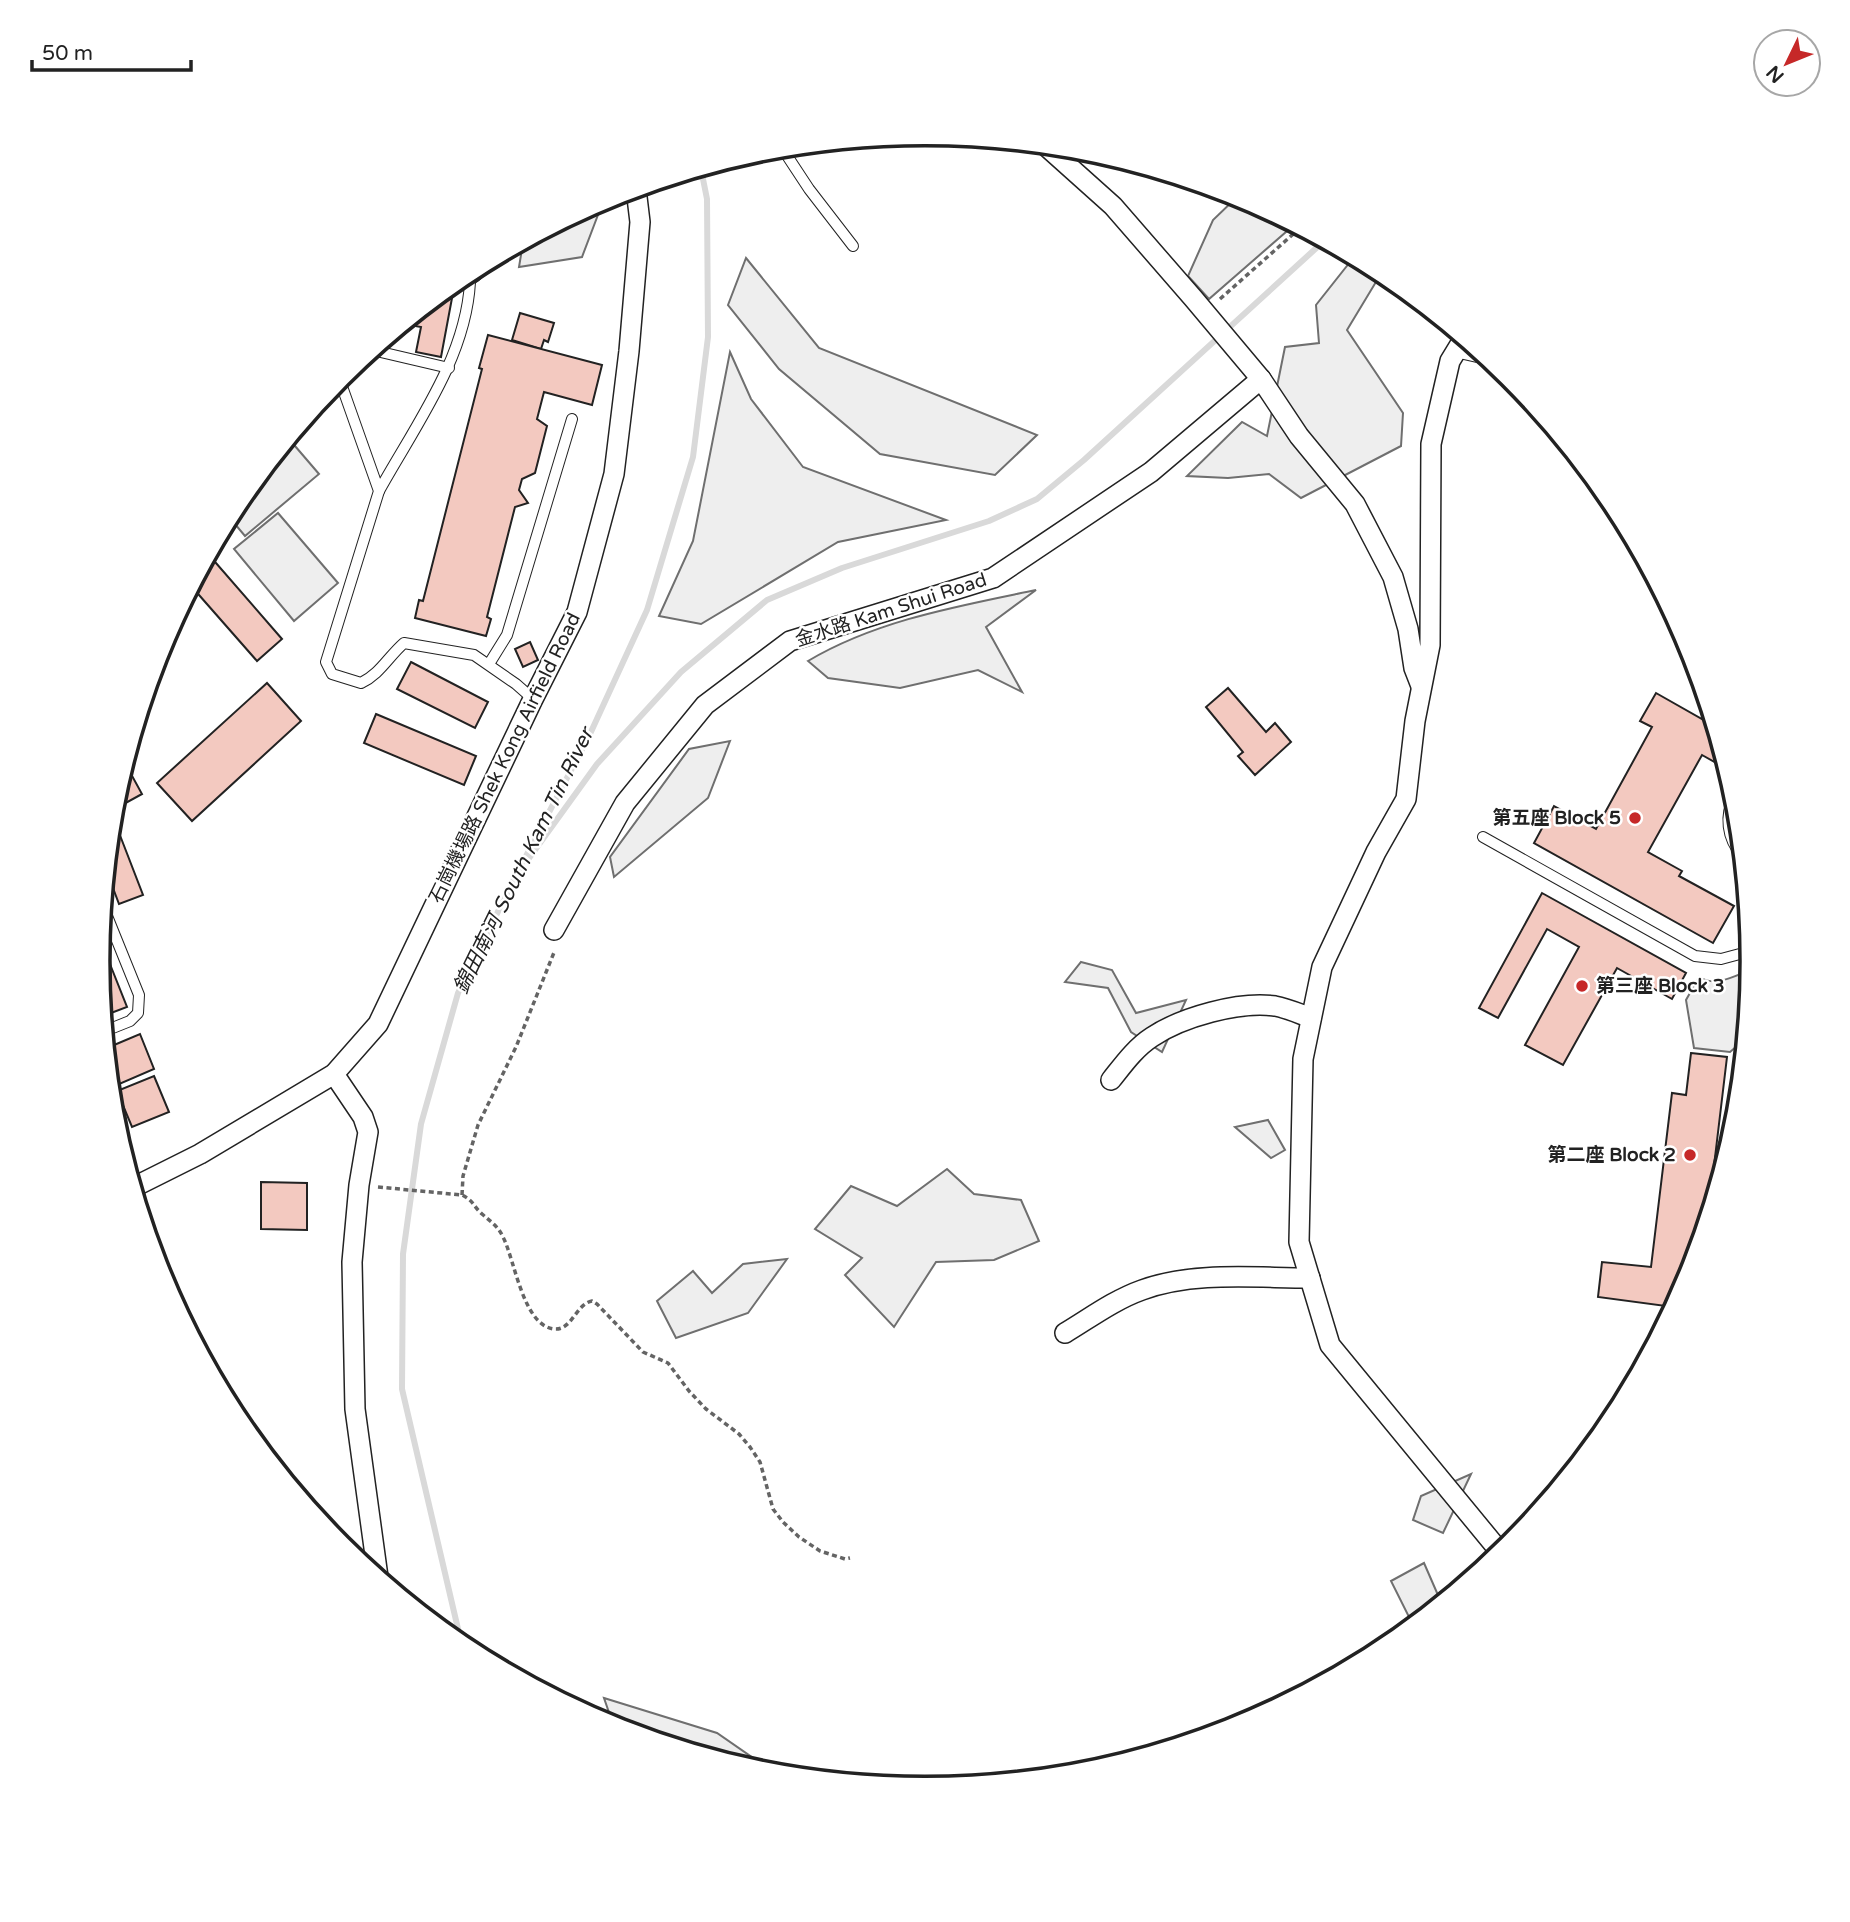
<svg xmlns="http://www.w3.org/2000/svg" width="1850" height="1922" font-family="'Varela Round','Noto Sans TC',sans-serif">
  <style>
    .green { fill: #eee; stroke: #6f6f6f; stroke-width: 2 }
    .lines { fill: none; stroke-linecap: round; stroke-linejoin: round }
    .stream { stroke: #d9d9d9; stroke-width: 6 }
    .building { fill: #f3c9c0; stroke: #222; stroke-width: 2 }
    .lane-casing { stroke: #222; stroke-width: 12 }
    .street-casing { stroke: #222; stroke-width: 22 }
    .path { stroke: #646464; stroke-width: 3.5; stroke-dasharray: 5 3.5; stroke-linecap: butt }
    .lane { stroke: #fff; stroke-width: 10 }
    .street { stroke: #fff; stroke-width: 19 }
    .poi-dot { fill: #c62828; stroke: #fff; stroke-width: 2.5 }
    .labels { text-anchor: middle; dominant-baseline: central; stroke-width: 5; stroke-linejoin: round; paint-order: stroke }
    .street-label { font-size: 19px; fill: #222; stroke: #fff }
    .poi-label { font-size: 19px; font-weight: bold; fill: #222; stroke: #fff; text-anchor: end }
    .water-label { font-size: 21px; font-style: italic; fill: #222; stroke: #fff }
    .rim { fill: none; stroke: #222; stroke-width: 3.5 }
  </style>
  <rect width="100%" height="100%" fill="#fff"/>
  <g class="green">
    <polygon points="1238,196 1294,225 1209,299 1188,276 1213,220"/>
    <polygon points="604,199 582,257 519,267 523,243"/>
    <polygon points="1354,257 1382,272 1347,330 1403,413 1401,446 1301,498 1269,474 1228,478 1187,476 1242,422 1267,436 1285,347 1319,343 1316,305"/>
    <polygon points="746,258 819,348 1037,435 995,475 880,454 779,369 728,305"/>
    <polygon points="730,352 751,399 803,467 946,520 838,542 701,624 659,616 693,541"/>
    <polygon points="289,439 319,474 245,536 229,517 238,501"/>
    <polygon points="278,513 338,583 294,621 234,549"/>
    <path d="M1036,590L986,627L1022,692L978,670L900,688L828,678L808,661C877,620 959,606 1036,590Z"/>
    <polygon points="730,741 708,798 614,877 610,857 689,749"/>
    <polygon points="1081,962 1112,970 1136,1013 1186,1000 1162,1052 1131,1032 1108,988 1065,982"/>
    <path d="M1751,971L1744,1040L1730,1052L1694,1048L1686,1000L1699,977C1718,988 1732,975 1751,971Z"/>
    <polygon points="1268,1120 1285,1150 1271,1158 1235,1127"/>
    <polygon points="947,1169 974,1194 1021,1200 1039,1241 994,1260 936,1262 894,1327 845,1275 862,1258 815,1229 851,1186 897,1206"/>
    <polygon points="787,1259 748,1313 676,1338 657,1301 693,1271 712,1293 743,1264"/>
    <polygon points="1471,1474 1443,1533 1413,1520 1421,1496"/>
    <polygon points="1424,1563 1441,1602 1413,1625 1391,1581"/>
    <polygon points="604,1698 717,1733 775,1773 763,1772 614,1727"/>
  </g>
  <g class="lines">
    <g class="stream">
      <polyline points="527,861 597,764 681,672 767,600 842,568 989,521 1037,499 1084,460 1324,241"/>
      <polyline points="462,1646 402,1389 403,1254 421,1124 458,993 513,881 590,734 647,610 693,457 708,337 707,199 701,169"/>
    </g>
  </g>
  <g class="building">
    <polygon points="438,296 452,298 441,357 416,352 421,327 404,324"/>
    <polygon points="520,313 554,323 548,342 544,340 541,349 512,340"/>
    <polygon points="488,335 602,365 592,405 544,392 537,419 547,426 535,473 522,479 519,490 528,503 515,507 487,617 491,619 486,636 415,618 419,600 423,601 482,369 479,368"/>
    <polygon points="209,555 282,639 257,661 192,587"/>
    <polygon points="530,642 538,660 523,667 515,649"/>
    <polygon points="411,662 488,702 475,728 397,689"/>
    <polygon points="267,683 301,721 192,821 157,783"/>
    <polygon points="1228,688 1266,732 1275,723 1291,742 1255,775 1238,756 1243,752 1206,707"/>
    <polygon points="1656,693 1714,726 1727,769 1702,755 1648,852 1682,871 1679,876 1734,906 1713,943 1534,843 1554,806 1596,829 1652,727 1640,721"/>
    <polygon points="376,714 476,756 464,785 364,743"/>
    <polygon points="125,763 142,794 113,810 114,799"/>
    <polygon points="116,825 143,895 119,904 107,872 111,827"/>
    <polygon points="1542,893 1686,973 1672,999 1617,968 1563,1065 1525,1045 1579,947 1547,929 1498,1018 1479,1008"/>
    <polygon points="100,939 127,1007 103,1016 98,961"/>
    <polygon points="140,1034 154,1069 117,1085 115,1080 110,1083 107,1048"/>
    <polygon points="1691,1053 1727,1057 1708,1216 1689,1278 1673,1307 1598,1297 1602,1262 1651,1267 1672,1093 1686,1095"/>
    <polygon points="154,1076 169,1112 132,1127 117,1091"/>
    <polygon points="261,1182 307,1183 307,1230 261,1229"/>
  </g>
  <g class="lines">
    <defs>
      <g id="lane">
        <polyline points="782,148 809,189 853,246"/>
        <path d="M450,286C466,283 478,279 485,263"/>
        <polyline points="372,350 449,368"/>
        <polyline points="1455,352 1490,360"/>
        <path d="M339,378L379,491L326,662L332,674L361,683C380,674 388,657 404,643L474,655L516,684L533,699"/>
        <path d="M379,491C415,426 466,358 470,282"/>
        <polyline points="489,664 507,635 572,419"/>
        <path d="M1735,795C1724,816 1727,838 1742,856"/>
        <polyline points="1483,837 1695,956 1721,959 1751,951"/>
        <polyline points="103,906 139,995 138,1013 130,1021 105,1031"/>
      </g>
      <g id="street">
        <polyline points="1046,146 1113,206 1193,298 1261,379 1299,436 1355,504 1393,577 1408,629 1414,668 1421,686"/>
        <polyline points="1464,338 1450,361 1431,444 1430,645 1415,721 1406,799 1376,852 1322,967 1303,1059 1299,1242 1330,1345 1501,1553"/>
        <polyline points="554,930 625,803 705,705 790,641 993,578 1151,472 1261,379"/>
        <polyline points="334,1074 363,1117 368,1132 359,1185 352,1262 355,1409 378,1577"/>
        <path d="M1111,1080C1123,1065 1135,1048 1152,1037C1182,1017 1239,1001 1275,1006C1287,1008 1300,1014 1311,1018"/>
        <polyline points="134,1187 200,1154 334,1074 378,1024 533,699 577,612 614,474 629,351 640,222 636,189"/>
        <path d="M1065,1333C1090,1318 1114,1300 1142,1290C1194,1271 1255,1278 1310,1278"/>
      </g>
    </defs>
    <use href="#lane" class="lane-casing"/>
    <use href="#street" class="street-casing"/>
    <g class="path">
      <polyline points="1220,299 1300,228"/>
      <path d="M378,1187L462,1195C474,1201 473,1206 482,1214C491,1222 498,1226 503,1237C515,1260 523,1327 555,1329C572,1330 576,1304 592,1301L597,1304L643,1352L668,1363L689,1391L706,1409L739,1434L750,1447L760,1462L773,1509L783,1522L799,1537L820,1551L845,1559L850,1558"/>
      <polyline points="462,1195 463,1176 478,1125 516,1047 555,950"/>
    </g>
    <use href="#lane" class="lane"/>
    <use href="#street" class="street"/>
  </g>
  <g class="poi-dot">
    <circle cx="1635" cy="818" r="7"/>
    <circle cx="1582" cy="986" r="7"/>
    <circle cx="1690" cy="1155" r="7"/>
  </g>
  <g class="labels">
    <g class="street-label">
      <text transform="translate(891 610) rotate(-18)">金水路 Kam Shui Road</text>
      <text transform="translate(505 758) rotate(-64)">石崗機場路 Shek Kong Airfield Road</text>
    </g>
    <g class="poi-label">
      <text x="1621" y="818">第五座 Block 5</text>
      <text x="1596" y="986" text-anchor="start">第三座 Block 3</text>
      <text x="1676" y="1155">第二座 Block 2</text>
    </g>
    <g class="water-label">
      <text transform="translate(524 861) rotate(-64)">錦田南河 South Kam Tin River</text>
    </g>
  </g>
  <path d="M0 0H1850V1922H0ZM110 961a815 815 0 1 1 1630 0a815 815 0 1 1-1630 0Z" fill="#fff" fill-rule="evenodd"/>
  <path class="rim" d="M110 961a815 815 0 1 1 1630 0a815 815 0 1 1-1630 0Z"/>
  <g transform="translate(1787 63) rotate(227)"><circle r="33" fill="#ffffff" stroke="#a7a7a7" stroke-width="2"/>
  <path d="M0-5L12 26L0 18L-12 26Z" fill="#c62828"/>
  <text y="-10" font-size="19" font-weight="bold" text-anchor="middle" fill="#222222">N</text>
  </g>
  <path d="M32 60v10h159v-10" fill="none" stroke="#222222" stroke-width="3.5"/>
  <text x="42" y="60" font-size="21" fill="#222222" stroke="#ffffff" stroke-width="5" paint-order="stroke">50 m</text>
</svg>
